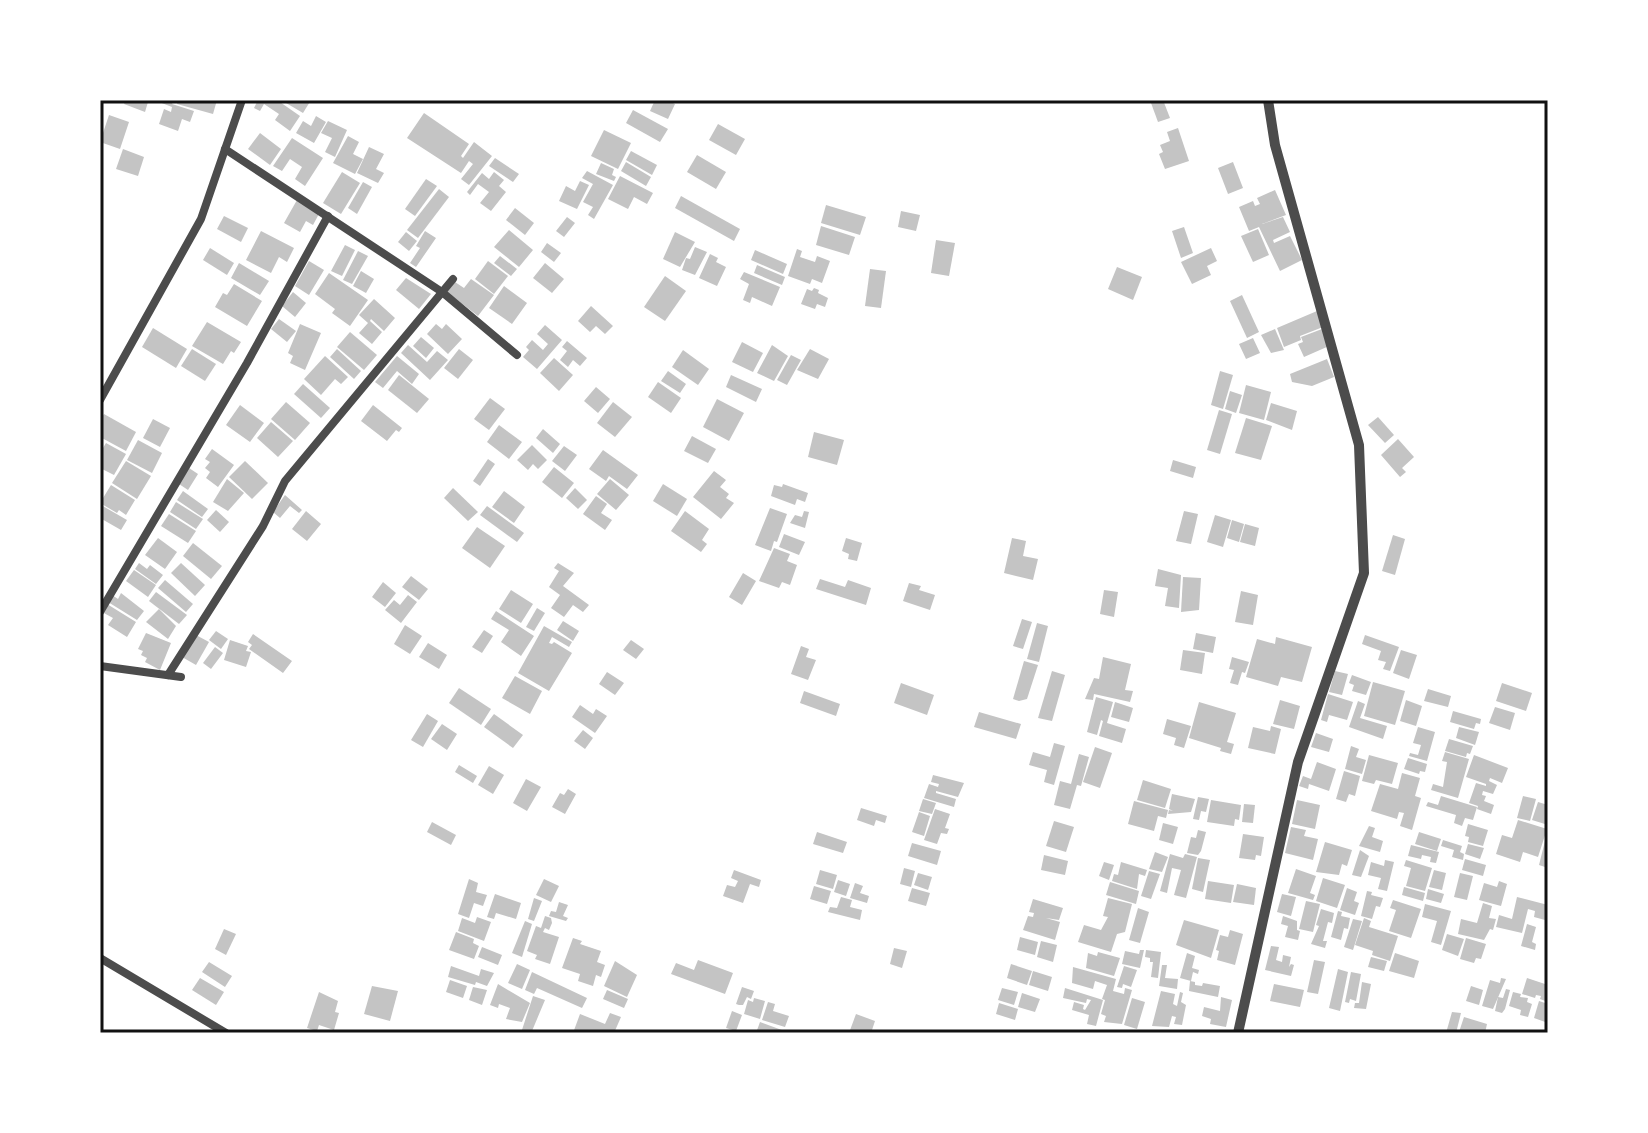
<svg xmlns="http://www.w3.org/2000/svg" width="1648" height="1133" font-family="Mulish,sans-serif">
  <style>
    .building { fill: #c4c4c4 }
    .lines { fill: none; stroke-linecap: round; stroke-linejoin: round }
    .minor { stroke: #4c4c4c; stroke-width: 8 }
    .tertiary { stroke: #4c4c4c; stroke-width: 10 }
    .neatline { fill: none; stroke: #111; stroke-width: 3 }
  </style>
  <rect width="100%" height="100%" fill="#fff"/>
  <g class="building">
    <polygon points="126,100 143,100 148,102 145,112 124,104"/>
    <polygon points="154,100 174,100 172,104 194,111 190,122 182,119 178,131 159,124 164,109 171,112 172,107"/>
    <polygon points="178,100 217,100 213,114 177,104"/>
    <polygon points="258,100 277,100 300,116 290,131 275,120 279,114 264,104 260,111 254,108"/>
    <polygon points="281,100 311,100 303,113"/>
    <polygon points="655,100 667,100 675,104 668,119 650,111"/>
    <polygon points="1160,100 1163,100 1170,118 1158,122 1151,103"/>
    <polygon points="633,110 668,129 660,142 626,123"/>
    <polygon points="424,113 469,144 461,156 463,158 474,142 492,156 469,185 461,179 473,164 469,161 461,173 407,138"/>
    <polygon points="109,115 129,122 120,149 100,142"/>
    <polygon points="316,116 326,122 314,143 296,133 303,121 311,126"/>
    <polygon points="328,121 347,130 335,157 325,152 332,138 321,133"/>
    <polygon points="718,124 745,139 736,155 709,140"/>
    <polygon points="1178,128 1189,161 1165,169 1159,154 1163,152 1160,145 1170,141 1167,132"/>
    <polygon points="604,130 631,143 618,169 591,156"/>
    <polygon points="260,133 281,149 270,165 248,149"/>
    <polygon points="348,136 359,142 353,154 363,159 355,174 333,163"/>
    <polygon points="292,138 323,158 305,186 295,179 302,167 290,159 282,171 273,166"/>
    <polygon points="369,147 384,154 376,169 384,173 378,183 357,173"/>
    <polygon points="123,149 144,157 138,176 116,169"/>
    <polygon points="631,151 657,165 652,175 626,160"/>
    <polygon points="697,155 726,172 716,189 687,172"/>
    <polygon points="495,158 519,174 513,182 489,166"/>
    <polygon points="626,162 651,177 646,186 621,171"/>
    <polygon points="1233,162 1243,188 1228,194 1218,168"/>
    <polygon points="601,163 614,169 612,175 616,177 614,181 596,174"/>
    <polygon points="587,171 613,185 594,219 588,215 593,207 583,202 593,184 582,178"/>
    <polygon points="342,172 360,183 341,214 323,203"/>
    <polygon points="494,172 504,180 499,186 506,192 491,211 480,203 489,192 478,184 470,195 467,192 482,173 489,179"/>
    <polygon points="620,176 653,193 647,204 634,197 628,209 608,199"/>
    <polygon points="426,179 437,186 415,216 405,209"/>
    <polygon points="580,181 589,185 577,209 559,201 566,186 575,191"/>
    <polygon points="363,182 372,187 357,214 348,208"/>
    <polygon points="439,189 449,197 418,238 407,230"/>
    <polygon points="1275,190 1286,215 1262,224 1283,217 1290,232 1273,240 1274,243 1290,236 1302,260 1280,271 1259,227 1249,231 1239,207 1253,201 1255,206 1260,204 1257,198"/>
    <polygon points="681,196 740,229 734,241 675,208"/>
    <polygon points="297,200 320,212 313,225 306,221 300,232 284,223"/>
    <polygon points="826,205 866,217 860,235 821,223"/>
    <polygon points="515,208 534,223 525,235 506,220"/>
    <polygon points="901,211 920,215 916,231 898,227"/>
    <polygon points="224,216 248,228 241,242 217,229"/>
    <polygon points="567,217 575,223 564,237 556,231"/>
    <polygon points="821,226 855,237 849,255 816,245"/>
    <polygon points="1184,227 1193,253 1181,258 1172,231"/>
    <polygon points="1258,229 1269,255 1253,262 1241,236"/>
    <polygon points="509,230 533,250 519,267 494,247"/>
    <polygon points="261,231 294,248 287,262 279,257 271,273 246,260"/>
    <polygon points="425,231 436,238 416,267 410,263 420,248 416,246"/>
    <polygon points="406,232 417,241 409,251 398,242"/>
    <polygon points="675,232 695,242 680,267 663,259"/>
    <polygon points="936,240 955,243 949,276 931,273"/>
    <polygon points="547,243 561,253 554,262 541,252"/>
    <polygon points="345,245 355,250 342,276 331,271"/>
    <polygon points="695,247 707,252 695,275 682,270 686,258 690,259"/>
    <polygon points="210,248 234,263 227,275 203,260"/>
    <polygon points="1211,248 1217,261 1207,266 1211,275 1192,284 1181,262"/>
    <polygon points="797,249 802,251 800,257 815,262 817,256 830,261 822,283 812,279 810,284 788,276"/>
    <polygon points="755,250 787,264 783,274 751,260"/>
    <polygon points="358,251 368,256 352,284 343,280"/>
    <polygon points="710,254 718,258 716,262 726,267 717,286 699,278"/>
    <polygon points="500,256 517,269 511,276 494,263"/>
    <polygon points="309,261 324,270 309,295 295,286"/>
    <polygon points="488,261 508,276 494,294 475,279"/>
    <polygon points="239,263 269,281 260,295 231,278"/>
    <polygon points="545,263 564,279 552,293 533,278"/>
    <polygon points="757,265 785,277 782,285 754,273"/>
    <polygon points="1117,267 1142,277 1133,300 1108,289"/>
    <polygon points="870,269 886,271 881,308 865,306"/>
    <polygon points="361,271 374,279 366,293 353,286"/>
    <polygon points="744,272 780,287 772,306 752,297 750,303 743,300 749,284 740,279"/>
    <polygon points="329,273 368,300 350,326 332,313 335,309 315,294"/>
    <polygon points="665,276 686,291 665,321 644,307"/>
    <polygon points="406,278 431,294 419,309 396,290"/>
    <polygon points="471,279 494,295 478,316 447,292 455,282 464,288"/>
    <polygon points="234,284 262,301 247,326 215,307 223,293 227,295"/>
    <polygon points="504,286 527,303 512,324 489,308"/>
    <polygon points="814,288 819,290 818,293 828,298 825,307 817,304 815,309 801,304 807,289 812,291"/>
    <polygon points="293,292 306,303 295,317 282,306"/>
    <polygon points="1242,295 1259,332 1247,338 1230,301"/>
    <polygon points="374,299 395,318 384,331 371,319 370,321 382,332 372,344 359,333 368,323 359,315"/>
    <polygon points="591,306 613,326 605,334 596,326 590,332 578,321"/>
    <polygon points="1317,311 1323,327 1300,336 1301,340 1284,347 1277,328"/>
    <polygon points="279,319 296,331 287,342 271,329"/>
    <polygon points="207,322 241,342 234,353 231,351 223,364 192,346"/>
    <polygon points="300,324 321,333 305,370 290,363 293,356 288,353"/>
    <polygon points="436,324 442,329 446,324 462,339 448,354 427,334"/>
    <polygon points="545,325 562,340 537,369 523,357 529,350 526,347 532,340 543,350 548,344 537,334"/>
    <polygon points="153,328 187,349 176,368 142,347"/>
    <polygon points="1275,329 1284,350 1271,353 1261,335"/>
    <polygon points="1322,329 1329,346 1304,357 1298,344 1303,342 1301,337"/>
    <polygon points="350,332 377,355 364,370 337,347"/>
    <polygon points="421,337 434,348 426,358 413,346"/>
    <polygon points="1253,338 1260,353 1246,359 1239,344"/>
    <polygon points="567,341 587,358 580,366 573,360 568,367 560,360 567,351 562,347"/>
    <polygon points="742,342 763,353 753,372 732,362"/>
    <polygon points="408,345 427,362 437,351 448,360 430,380 401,353"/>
    <polygon points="772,345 788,356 774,381 757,373"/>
    <polygon points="192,349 216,364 205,381 181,366"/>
    <polygon points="337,349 361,371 354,379 330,357"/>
    <polygon points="459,349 473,360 458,379 444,368"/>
    <polygon points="810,349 829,359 818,379 797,370"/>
    <polygon points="683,350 709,369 698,385 672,367"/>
    <polygon points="791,355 801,360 787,385 777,380"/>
    <polygon points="325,356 348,377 341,384 335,379 321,395 304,379"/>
    <polygon points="397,356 419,374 412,384 397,371 383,388 375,382"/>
    <polygon points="554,358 573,375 559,391 540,373"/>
    <polygon points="1327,359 1334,377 1312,386 1292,382 1290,374"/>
    <polygon points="668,371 686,384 680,393 661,381"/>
    <polygon points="1220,371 1233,375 1223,409 1211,405"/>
    <polygon points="399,375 429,399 417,413 388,390"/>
    <polygon points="731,375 762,389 756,402 726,387"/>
    <polygon points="658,382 681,398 671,413 648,397"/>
    <polygon points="303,384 330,408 321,418 294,394"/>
    <polygon points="1246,385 1271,392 1264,420 1239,413"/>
    <polygon points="596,387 610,399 598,413 584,401"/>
    <polygon points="1230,391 1242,395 1236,413 1225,409"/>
    <polygon points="490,398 505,409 489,430 474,419"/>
    <polygon points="717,399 744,413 729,441 703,427"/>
    <polygon points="286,402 310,423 295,440 271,419"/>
    <polygon points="613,402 632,417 615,437 597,423"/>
    <polygon points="1271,403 1297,411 1292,430 1266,420"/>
    <polygon points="240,405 264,423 250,442 226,425"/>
    <polygon points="373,405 402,428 399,432 396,430 387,441 361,421"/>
    <polygon points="1219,410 1232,414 1220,454 1207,450"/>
    <polygon points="104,414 136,432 126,451 100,437 100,421"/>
    <polygon points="1378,417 1394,435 1385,443 1368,425"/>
    <polygon points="1246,418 1272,426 1261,460 1235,453"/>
    <polygon points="153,419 170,428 160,447 143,438"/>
    <polygon points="271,422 293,441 278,457 257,438"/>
    <polygon points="499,425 522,442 509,459 487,442"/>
    <polygon points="543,429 560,444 553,453 536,438"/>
    <polygon points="814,432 844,440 837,465 808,457"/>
    <polygon points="692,436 716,449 708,463 684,451"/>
    <polygon points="1398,439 1414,457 1402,468 1406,472 1400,477 1381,455"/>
    <polygon points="138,440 162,453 152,473 127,460"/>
    <polygon points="106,443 126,454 114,475 100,468 100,453"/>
    <polygon points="532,445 547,460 538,469 533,464 528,470 517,460"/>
    <polygon points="564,446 577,455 565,471 552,461"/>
    <polygon points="212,449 234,465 218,487 206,478 210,472 205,468 210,462 205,459"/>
    <polygon points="603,450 638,475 627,489 609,476 606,481 589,469"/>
    <polygon points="488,459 495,464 480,486 473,481"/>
    <polygon points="1173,460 1196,467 1193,478 1170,471"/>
    <polygon points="126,461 151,476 137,499 112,483"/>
    <polygon points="245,461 268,483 252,499 229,477"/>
    <polygon points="554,467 574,483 562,498 542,482"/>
    <polygon points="189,468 198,474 188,490 179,484"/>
    <polygon points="714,471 726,480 720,487 729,494 726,498 734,503 721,519 693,497"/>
    <polygon points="227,479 244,493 228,511 213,502"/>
    <polygon points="610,479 629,495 616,510 597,494"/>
    <polygon points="663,484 687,499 677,516 653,501"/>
    <polygon points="783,484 808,493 805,502 797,499 795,505 771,496 774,485 782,487"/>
    <polygon points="111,485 135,500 126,515 119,510 117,513 100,503"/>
    <polygon points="453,488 478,512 468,521 444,498"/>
    <polygon points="575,488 587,500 578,509 566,498"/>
    <polygon points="183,491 208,509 202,517 177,500"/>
    <polygon points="504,491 525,507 514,523 492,507"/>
    <polygon points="285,495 302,510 299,513 290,506 280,518 273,512"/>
    <polygon points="596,496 607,504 601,513 612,520 605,530 583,514"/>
    <polygon points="176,502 203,519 196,529 170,512"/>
    <polygon points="101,505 127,520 121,530 100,518"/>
    <polygon points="487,506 524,533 517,542 480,515"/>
    <polygon points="770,508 787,514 777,542 774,541 771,551 755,545"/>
    <polygon points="216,510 229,522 220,532 207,520"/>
    <polygon points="306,511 321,524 307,541 292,529"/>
    <polygon points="685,511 709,529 702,540 707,544 701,552 671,531"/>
    <polygon points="804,511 809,512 805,528 790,523 795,515 802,517"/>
    <polygon points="1184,511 1198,514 1191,544 1176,541"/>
    <polygon points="169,514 196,531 188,543 161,526"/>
    <polygon points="1215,515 1231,520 1223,547 1207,542"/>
    <polygon points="1232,520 1244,524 1239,542 1227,538"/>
    <polygon points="1245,524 1259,528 1255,546 1240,542"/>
    <polygon points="477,527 505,546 490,568 462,548"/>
    <polygon points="784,534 805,542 799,555 779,547"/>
    <polygon points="1393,535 1405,539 1395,575 1382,571"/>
    <polygon points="158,538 177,552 165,569 145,555"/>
    <polygon points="846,538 862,543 857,561 848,559 849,554 842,551"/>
    <polygon points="1012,538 1026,541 1023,556 1038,559 1033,580 1004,573"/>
    <polygon points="193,543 222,566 211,579 183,556"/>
    <polygon points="774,548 790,554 787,561 797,565 790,585 782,582 779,588 759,581"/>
    <polygon points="139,563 147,569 150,565 163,575 156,584 135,569"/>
    <polygon points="181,563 205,585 195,596 171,573"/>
    <polygon points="558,563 574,573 563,586 589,605 583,612 573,605 564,617 551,608 560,595 549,587 559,571 554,568"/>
    <polygon points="1158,569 1181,575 1179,608 1165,606 1168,588 1155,586"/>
    <polygon points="134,570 156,585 148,597 126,581"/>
    <polygon points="743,573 756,581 742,605 729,597"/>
    <polygon points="411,576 428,589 419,600 402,587"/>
    <polygon points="1183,577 1201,578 1199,610 1181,612"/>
    <polygon points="820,579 845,587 848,580 871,588 866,605 816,589"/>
    <polygon points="165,580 193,604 186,612 158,588"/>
    <polygon points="383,582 396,593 385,607 372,597"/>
    <polygon points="909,583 921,586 919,590 935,595 930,610 903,601"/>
    <polygon points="511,590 533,604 521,623 499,609"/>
    <polygon points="1104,590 1118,592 1114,617 1100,614"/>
    <polygon points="1241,591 1258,595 1253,625 1235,622"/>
    <polygon points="156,592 187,615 179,624 149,601"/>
    <polygon points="121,593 144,611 137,620 108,602 112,595 118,599"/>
    <polygon points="408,595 417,602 401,623 385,610 394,600 400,605"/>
    <polygon points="107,604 136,622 127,637 108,625 113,618 102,612"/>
    <polygon points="537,608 545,613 534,631 526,627"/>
    <polygon points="159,609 176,626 168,639 146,622"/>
    <polygon points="496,611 534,636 521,656 501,642 509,630 491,619"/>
    <polygon points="1022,619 1032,622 1023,649 1013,646"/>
    <polygon points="563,621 579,631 573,641 557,630"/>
    <polygon points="1037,623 1048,626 1039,662 1027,659"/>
    <polygon points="405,625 422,636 410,654 394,644"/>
    <polygon points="544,626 572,642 569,647 552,637 549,643 552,644 554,642 572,653 549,691 518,673"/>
    <polygon points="484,630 493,636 482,653 472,647"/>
    <polygon points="216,631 228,639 221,649 209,640"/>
    <polygon points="146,633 171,643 160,670 145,662 147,658 141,655 143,651 138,649"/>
    <polygon points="1196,633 1216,637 1213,653 1193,649"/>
    <polygon points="253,634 292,661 283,673 249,649 252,645 248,642"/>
    <polygon points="196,635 209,642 196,665 182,657"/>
    <polygon points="1365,635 1399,647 1390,671 1383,669 1386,662 1378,660 1381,651 1362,644"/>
    <polygon points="1276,637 1312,647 1302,682 1281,677 1278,686 1246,677 1257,639 1275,644"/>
    <polygon points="230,640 248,646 246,651 251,652 246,667 224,660"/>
    <polygon points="631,640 644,649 636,659 623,650"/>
    <polygon points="428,643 447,655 439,669 419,657"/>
    <polygon points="801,646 809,649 806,657 816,660 808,680 791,674"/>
    <polygon points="215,647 223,653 211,669 203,663"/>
    <polygon points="1183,650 1205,653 1202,674 1180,670"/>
    <polygon points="1401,650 1417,655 1409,679 1393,673"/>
    <polygon points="1103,657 1131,664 1125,690 1133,691 1130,702 1094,694 1093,700 1085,699 1094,678 1099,679"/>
    <polygon points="1232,657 1249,662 1245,673 1242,672 1238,685 1230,683 1234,670 1229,669"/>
    <polygon points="1024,661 1038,665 1027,699 1019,701 1013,699"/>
    <polygon points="1052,671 1065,675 1052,721 1038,718"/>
    <polygon points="1335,671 1348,674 1342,695 1329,692"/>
    <polygon points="607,672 624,683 615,695 599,684"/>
    <polygon points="1352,675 1371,682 1366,695 1352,691 1354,685 1349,683"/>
    <polygon points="515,676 542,691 530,714 502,698"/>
    <polygon points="1373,682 1405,691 1395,725 1364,716"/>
    <polygon points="901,683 934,695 927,715 894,703"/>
    <polygon points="1502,683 1532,693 1526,711 1496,701"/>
    <polygon points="459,688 491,709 481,725 449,703"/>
    <polygon points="1428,689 1451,696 1448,707 1424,701"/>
    <polygon points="804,691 840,704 836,716 800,703"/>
    <polygon points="1328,694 1353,702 1347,720 1329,715 1327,722 1321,720"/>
    <polygon points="1096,697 1113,702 1107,723 1126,729 1122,743 1099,736 1103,721 1101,720 1097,735 1087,732"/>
    <polygon points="1280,700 1300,706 1294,729 1273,724"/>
    <polygon points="1406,700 1422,706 1416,726 1400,721"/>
    <polygon points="1358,701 1365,704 1360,718 1387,726 1383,739 1349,727"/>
    <polygon points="1115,702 1133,708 1129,722 1111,717"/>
    <polygon points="1199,702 1236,713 1227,742 1234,744 1231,754 1220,751 1221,748 1189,738"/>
    <polygon points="580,705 593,714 596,709 607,716 595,733 572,717"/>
    <polygon points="1495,707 1515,713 1510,730 1489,723"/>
    <polygon points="1453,711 1481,719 1480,724 1476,723 1474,729 1450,722"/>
    <polygon points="979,712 1021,724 1016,739 974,727"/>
    <polygon points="427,714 438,721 423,747 411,740"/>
    <polygon points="494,714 523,735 513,748 484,727"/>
    <polygon points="1167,719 1191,726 1184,748 1174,745 1176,738 1163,734"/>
    <polygon points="442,724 457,734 447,750 431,739"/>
    <polygon points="1271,726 1281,729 1275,754 1248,748 1253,727 1270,731"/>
    <polygon points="1418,727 1435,732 1427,761 1409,756 1410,753 1418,755 1421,745 1413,743"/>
    <polygon points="1459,727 1479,732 1475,745 1456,738"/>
    <polygon points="583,730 593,738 585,749 574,741"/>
    <polygon points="1316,733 1333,739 1329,752 1311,747"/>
    <polygon points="1449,739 1473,746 1470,754 1467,753 1466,757 1445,751"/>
    <polygon points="1054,743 1065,746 1054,785 1044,782 1047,770 1029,765 1033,752 1050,757"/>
    <polygon points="1351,746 1359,749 1356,757 1366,760 1362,774 1345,769"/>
    <polygon points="1095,747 1112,753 1100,788 1083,782"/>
    <polygon points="1445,752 1469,759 1458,798 1431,790 1433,784 1443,787 1447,762 1442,761"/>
    <polygon points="1079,754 1089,757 1081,786 1077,785 1070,809 1054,805 1060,781 1071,784"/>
    <polygon points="1369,755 1398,763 1392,784 1376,780 1374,784 1362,781"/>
    <polygon points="1474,755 1508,768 1502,783 1490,778 1489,781 1497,785 1493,794 1483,791 1482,795 1486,796 1484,801 1494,805 1491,814 1477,809 1478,806 1469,803 1476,783 1486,786 1486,784 1466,777"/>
    <polygon points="1408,758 1427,764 1425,772 1420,771 1419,774 1404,769"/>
    <polygon points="1317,762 1336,769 1329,791 1309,784 1308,789 1299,786 1303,776 1311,779"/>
    <polygon points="459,765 477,776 473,783 455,772"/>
    <polygon points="489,766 504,775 493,794 478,785"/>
    <polygon points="1344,771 1360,776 1355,796 1349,794 1346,802 1336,799"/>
    <polygon points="1402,773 1420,778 1415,796 1421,798 1412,830 1400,826 1404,813 1399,812 1397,819 1371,811 1380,784 1398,789"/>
    <polygon points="933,775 964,783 958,797 936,791 936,793 956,799 954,807 924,798 929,784 938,787 939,784 931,782"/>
    <polygon points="526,779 541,787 527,811 513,803"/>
    <polygon points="1143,780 1171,789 1165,808 1137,800"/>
    <polygon points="568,789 576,794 565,814 552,807 560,793 564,795"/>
    <polygon points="1172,794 1195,799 1191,812 1168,814 1169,810 1173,811 1169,809"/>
    <polygon points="1441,796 1477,807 1473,820 1465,818 1462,826 1454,823 1456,815 1426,806 1428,802 1438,805"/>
    <polygon points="1523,796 1536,799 1530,821 1517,818"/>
    <polygon points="1198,797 1209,799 1206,812 1201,811 1199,820 1193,819"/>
    <polygon points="923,799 936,803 932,814 919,811"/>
    <polygon points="1211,800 1241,805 1239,820 1235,819 1234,826 1207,822"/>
    <polygon points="1297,800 1320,805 1315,829 1292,824"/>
    <polygon points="1134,801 1168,810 1166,818 1158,816 1154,831 1128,824"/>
    <polygon points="1538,802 1548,805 1548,825 1532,820"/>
    <polygon points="1244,804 1255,805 1253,823 1242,822"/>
    <polygon points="861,808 887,816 885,823 876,820 874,826 857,820"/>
    <polygon points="935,809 950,814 945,828 949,829 947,834 941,833 937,844 924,840"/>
    <polygon points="919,812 930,816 924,836 912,832"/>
    <polygon points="1518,820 1547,829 1538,857 1523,852 1520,862 1496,854 1502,835 1512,838"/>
    <polygon points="1054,821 1074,827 1066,852 1046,846"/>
    <polygon points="432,822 456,835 451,845 427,832"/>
    <polygon points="1163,823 1178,827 1173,844 1159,840"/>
    <polygon points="1468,824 1488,830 1483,846 1468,842 1469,837 1465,836"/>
    <polygon points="1369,826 1375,828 1372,837 1383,841 1380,852 1359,846"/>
    <polygon points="1291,827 1306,830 1304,836 1318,839 1313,860 1285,853"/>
    <polygon points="1198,830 1206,832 1201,851 1198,855 1187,853 1191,837 1196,838"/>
    <polygon points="817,832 847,842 843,853 813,844"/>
    <polygon points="1419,832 1441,839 1437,851 1415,844"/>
    <polygon points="1547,833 1548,834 1548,868 1539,865"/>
    <polygon points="1243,834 1264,837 1261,856 1256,855 1255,860 1239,858"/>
    <polygon points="1443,840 1462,846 1460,852 1464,854 1463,860 1452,857 1454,850 1441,846"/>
    <polygon points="1325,842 1352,850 1347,866 1342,864 1339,875 1316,872"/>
    <polygon points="912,843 941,851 937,865 908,856"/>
    <polygon points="1468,844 1484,848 1480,859 1465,854"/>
    <polygon points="1411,845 1439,852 1436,863 1430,862 1431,857 1422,855 1421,859 1408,856"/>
    <polygon points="1360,850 1369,856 1361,877 1352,875"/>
    <polygon points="1155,852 1168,857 1162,872 1149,869"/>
    <polygon points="1170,854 1183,858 1185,854 1197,857 1186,898 1174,895 1181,870 1172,868 1167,893 1160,891"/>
    <polygon points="1044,855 1068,861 1065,875 1041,870"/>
    <polygon points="1198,858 1210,860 1203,892 1192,889"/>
    <polygon points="1465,859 1486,865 1483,876 1462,870"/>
    <polygon points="1385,860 1394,862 1387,891 1378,889 1381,878 1368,875 1371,862 1384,866"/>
    <polygon points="1406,860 1432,868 1425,891 1406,886 1411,868 1404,866"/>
    <polygon points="1104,862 1114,865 1109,880 1099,876"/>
    <polygon points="1121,862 1147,870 1145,876 1139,874 1137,889 1112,881 1114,874 1118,875"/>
    <polygon points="904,868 915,871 911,887 900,884"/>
    <polygon points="1296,869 1316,876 1310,893 1315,895 1313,900 1288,893"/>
    <polygon points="734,870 761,880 759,887 750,884 743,903 723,896 727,885 735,887 738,881 731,878"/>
    <polygon points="820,870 837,875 833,889 816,884"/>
    <polygon points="1434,870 1446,873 1442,890 1429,887"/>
    <polygon points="1149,871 1160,874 1151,899 1141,896"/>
    <polygon points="918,873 932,877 928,890 914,885"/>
    <polygon points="1460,873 1473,876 1467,900 1454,897"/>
    <polygon points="1323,878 1345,885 1337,908 1316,901"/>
    <polygon points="469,879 478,883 476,892 487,895 483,906 474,903 469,918 458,914"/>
    <polygon points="544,879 559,886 551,902 536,895"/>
    <polygon points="838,880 850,884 846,896 834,892"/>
    <polygon points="1208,881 1234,885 1231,903 1205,899"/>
    <polygon points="1499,881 1507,884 1501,906 1479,900 1484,883 1497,887"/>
    <polygon points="1110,882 1139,891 1136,904 1106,895"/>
    <polygon points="855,883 863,886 860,893 869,896 867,903 850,898"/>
    <polygon points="1237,884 1256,888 1254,905 1233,902"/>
    <polygon points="814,886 831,891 827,904 810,899"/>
    <polygon points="1404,887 1425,893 1423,901 1402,895"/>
    <polygon points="912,888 930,893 926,906 908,901"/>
    <polygon points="1347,888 1357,892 1354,901 1359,903 1355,915 1340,910"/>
    <polygon points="1428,889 1444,894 1441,903 1426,899"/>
    <polygon points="1367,891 1372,892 1371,895 1383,898 1380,907 1376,906 1372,919 1361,916"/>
    <polygon points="495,894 521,903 516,919 496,913 494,919 487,917"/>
    <polygon points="1282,894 1296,897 1291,916 1277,912"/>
    <polygon points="841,897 852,900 850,907 862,910 860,920 828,912 830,907 837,908"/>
    <polygon points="1517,897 1548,905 1545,920 1534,917 1535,911 1528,909 1522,933 1496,927 1499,915 1512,919"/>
    <polygon points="534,898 542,901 534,921 528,919"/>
    <polygon points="1108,898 1132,904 1125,932 1117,934 1111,952 1078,942 1084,925 1101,930 1108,917 1103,916"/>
    <polygon points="1033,899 1063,908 1059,920 1046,918 1060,922 1055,940 1023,930 1028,916 1033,917 1034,913 1029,912"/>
    <polygon points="1393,900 1421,909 1411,938 1389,931 1396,910 1390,908"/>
    <polygon points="1306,901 1320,904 1313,932 1299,929"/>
    <polygon points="559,902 568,905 563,916 568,918 566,921 549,916 551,911 556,912"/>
    <polygon points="1483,903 1492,906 1489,918 1496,919 1493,930 1490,929 1484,940 1458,934 1461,919 1477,923"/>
    <polygon points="1425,904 1451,911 1441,945 1431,942 1437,921 1422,917"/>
    <polygon points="1138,908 1149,912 1140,943 1129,940"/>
    <polygon points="1321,909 1334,913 1332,923 1328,922 1323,941 1327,941 1325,948 1311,944 1319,926 1316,925"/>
    <polygon points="1338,911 1342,912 1341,916 1350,918 1348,929 1344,928 1341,940 1331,937"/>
    <polygon points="545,916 551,918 552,923 549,930 545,928 543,932 559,937 550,964 535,959 537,955 527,951 536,926 541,928"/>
    <polygon points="1283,916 1297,921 1297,930 1300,931 1298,940 1285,937 1288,926 1281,924"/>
    <polygon points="477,917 491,922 484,941 458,931 462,918 475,923"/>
    <polygon points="1364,918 1371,921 1369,927 1398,936 1390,961 1372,955 1373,951 1355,945"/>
    <polygon points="1353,919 1362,921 1353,950 1344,947"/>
    <polygon points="1184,920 1219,930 1211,958 1176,945"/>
    <polygon points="525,921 532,924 522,957 512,953"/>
    <polygon points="1527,924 1536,927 1532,942 1536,944 1535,950 1521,946"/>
    <polygon points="224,929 236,934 226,955 215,949"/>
    <polygon points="1230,930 1243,934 1235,965 1217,960 1219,951 1216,950 1220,935 1228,937"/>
    <polygon points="456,932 474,939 473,943 479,946 474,959 449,950"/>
    <polygon points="1447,934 1464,939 1458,956 1442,950"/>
    <polygon points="1020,937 1038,942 1035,955 1017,950"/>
    <polygon points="573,938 582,941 580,944 601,951 597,962 605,965 601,977 596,975 593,986 578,981 580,974 562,968"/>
    <polygon points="1466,938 1486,944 1481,959 1476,958 1474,963 1460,959"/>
    <polygon points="1041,941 1057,945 1053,962 1037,957"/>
    <polygon points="1271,946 1279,947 1276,960 1282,962 1283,955 1291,957 1289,967 1291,964 1294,965 1291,976 1265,970"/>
    <polygon points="482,947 502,955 498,965 478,957"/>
    <polygon points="894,948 907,951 902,968 890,964"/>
    <polygon points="1140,950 1144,950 1140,968 1122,964 1125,951 1139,954"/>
    <polygon points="1146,950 1161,952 1158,978 1151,977 1153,962 1150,962 1150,958 1145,957"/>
    <polygon points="1098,952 1120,958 1114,976 1086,968 1088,953 1097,956"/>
    <polygon points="1187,953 1195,956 1192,968 1199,970 1198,974 1193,972 1191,981 1180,978"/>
    <polygon points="1395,953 1419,961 1414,978 1389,971"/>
    <polygon points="1371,957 1387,961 1384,971 1368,967"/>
    <polygon points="698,960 733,973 725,994 671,974 676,963 694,970"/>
    <polygon points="1314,960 1325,962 1318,994 1307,992"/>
    <polygon points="615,961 637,975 627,997 604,986"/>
    <polygon points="209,962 232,976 225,987 202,972"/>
    <polygon points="517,964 530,970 522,989 508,983"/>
    <polygon points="1011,964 1032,971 1027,985 1007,978"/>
    <polygon points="1162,965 1167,965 1165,978 1178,979 1177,989 1159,986"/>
    <polygon points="451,966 479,976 481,969 494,973 487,986 476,982 475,985 448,977"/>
    <polygon points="1124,966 1137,970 1131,987 1123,984 1122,988 1117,987"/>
    <polygon points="1073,967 1116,979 1113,991 1124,994 1125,988 1132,990 1122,1024 1104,1022 1106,1016 1101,1014 1105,1000 1102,999 1107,985 1095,981 1093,989 1072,983"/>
    <polygon points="1338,969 1348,972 1340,1011 1329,1008"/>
    <polygon points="1033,971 1052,977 1048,991 1029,985"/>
    <polygon points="532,972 587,998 582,1008 537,988 534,994 525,990"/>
    <polygon points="1351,972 1361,974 1356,1001 1350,999 1349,1003 1345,1002"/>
    <polygon points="200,978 224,992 216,1005 192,990"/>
    <polygon points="1501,978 1506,979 1493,1009 1482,1006 1490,980 1500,983"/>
    <polygon points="1527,978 1548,985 1548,1002 1540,999 1541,996 1536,995 1535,998 1522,994"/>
    <polygon points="450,980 467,986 463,998 446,992"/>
    <polygon points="1190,981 1195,982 1195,985 1202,986 1203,983 1220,986 1218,997 1189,991"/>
    <polygon points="1362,982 1371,984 1366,1009 1354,1008 1355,1003 1359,1003"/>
    <polygon points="498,984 530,1003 522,1022 506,1019 510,1008 499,1004 498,1008 490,1005"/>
    <polygon points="1274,984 1304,990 1300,1007 1270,1001"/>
    <polygon points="372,986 398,991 390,1021 364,1014"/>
    <polygon points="1471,986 1483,990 1479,1005 1466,1001"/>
    <polygon points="473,987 487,990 482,1005 469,1000"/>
    <polygon points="742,987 754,991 751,999 747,997 743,1005 739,1005 736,1004"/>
    <polygon points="1002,988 1018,992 1014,1005 998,1000"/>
    <polygon points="1065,988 1103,1000 1096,1026 1087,1024 1089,1015 1072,1010 1074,1002 1084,1005 1083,1009 1085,1010 1091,1000 1087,999 1086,1003 1063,998"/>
    <polygon points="1506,989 1510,990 1505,1009 1502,1013 1495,1011 1498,997 1503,998"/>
    <polygon points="607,990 628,999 624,1008 603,999"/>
    <polygon points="1161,991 1175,994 1173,1004 1177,1006 1180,992 1183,993 1181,1002 1186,1005 1182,1025 1174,1024 1176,1017 1172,1016 1169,1027 1152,1026"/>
    <polygon points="319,992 338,1001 335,1012 339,1013 334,1030 319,1025 317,1031 307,1028"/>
    <polygon points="1513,992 1521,994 1520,997 1528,998 1527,1002 1532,1004 1528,1017 1520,1015 1521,1010 1509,1006"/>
    <polygon points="1022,993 1040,999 1035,1012 1018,1007"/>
    <polygon points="533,996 545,1000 532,1031 537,1033 521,1033"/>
    <polygon points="1221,997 1232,1000 1226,1027 1210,1024 1211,1019 1202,1016 1204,1007 1220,1011"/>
    <polygon points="754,998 765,1001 760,1019 744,1014 748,1000 753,1002"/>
    <polygon points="1132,998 1145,1002 1137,1029 1124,1025"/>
    <polygon points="1539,1001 1548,1004 1548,1023 1534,1018"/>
    <polygon points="768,1002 775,1004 773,1011 789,1016 785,1027 762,1020"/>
    <polygon points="999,1003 1018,1009 1015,1020 996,1014"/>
    <polygon points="732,1011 742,1015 736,1031 726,1028"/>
    <polygon points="1452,1012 1461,1013 1456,1033 1446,1033"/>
    <polygon points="610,1013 621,1017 614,1033 573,1033 580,1014 605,1024"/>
    <polygon points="856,1014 875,1021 871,1033 849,1033"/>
    <polygon points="1464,1017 1487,1024 1485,1033 1459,1032"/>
    <polygon points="760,1022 790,1033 756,1033"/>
  </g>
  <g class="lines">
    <g class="minor">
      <polyline points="225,149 442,292 517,355"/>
      <polyline points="100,400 201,219 242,100"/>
      <polyline points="100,612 247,363 328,216"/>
      <polyline points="100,666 181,677"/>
      <polyline points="168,675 263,526 285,481 453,279"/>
      <polyline points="100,958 226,1033"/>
    </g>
    <polyline class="tertiary" points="1238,1033 1298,762 1364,573 1359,445 1275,145 1268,100"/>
  </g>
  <rect width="1648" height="1133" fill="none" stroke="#ffffff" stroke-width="204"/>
  <rect x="102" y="102" width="1444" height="929" class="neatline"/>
</svg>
